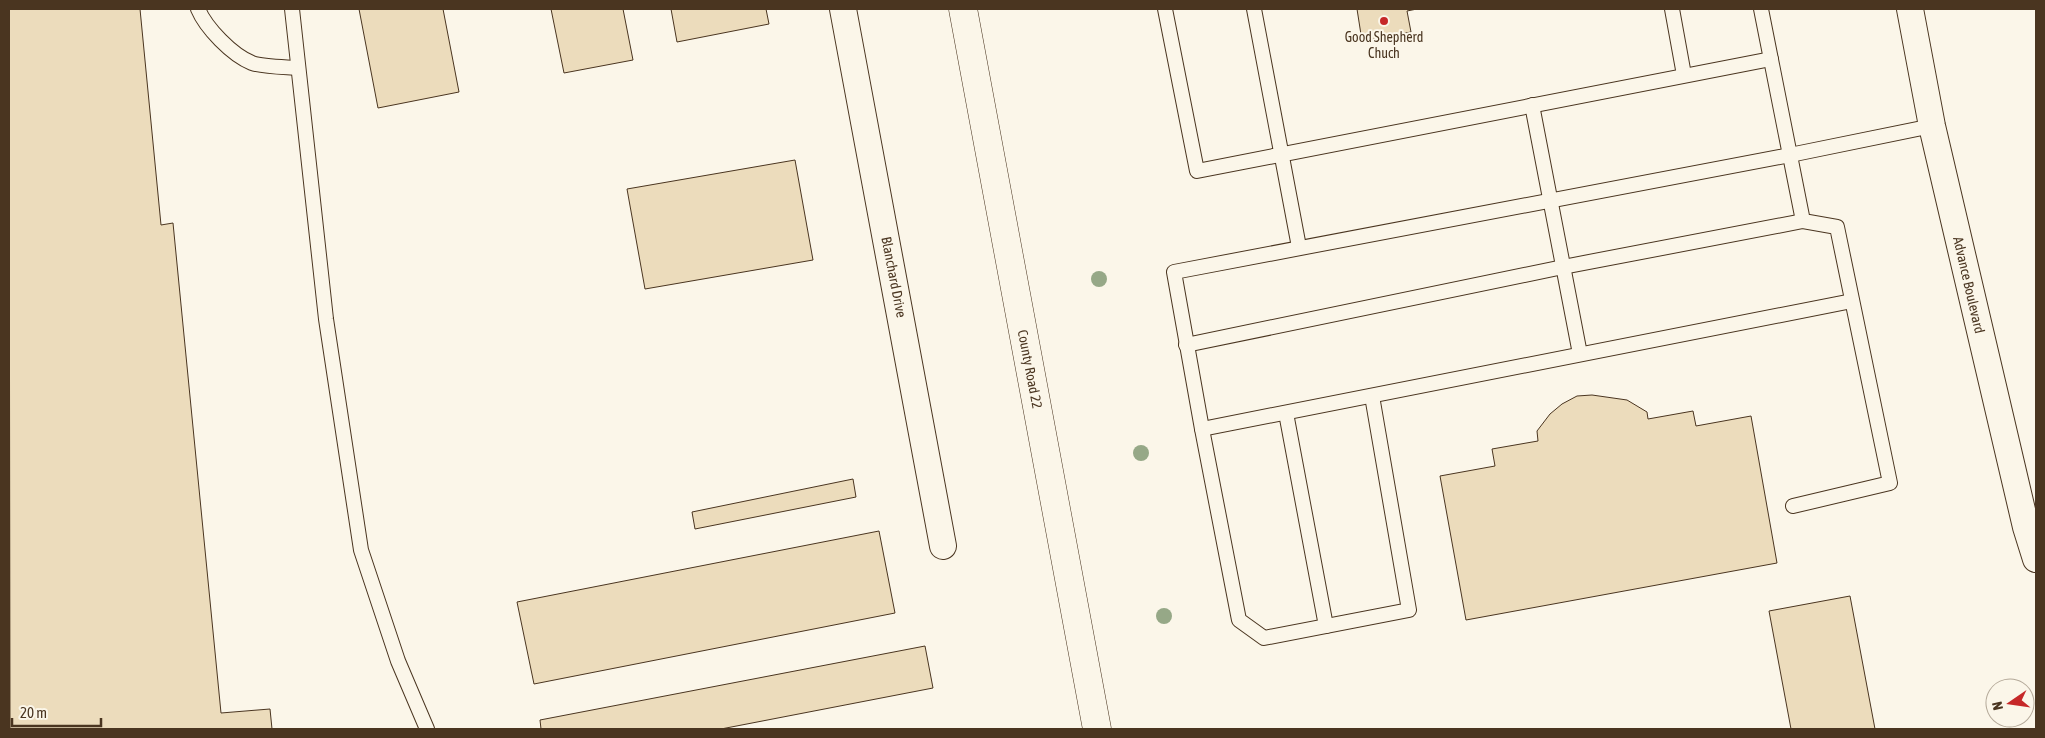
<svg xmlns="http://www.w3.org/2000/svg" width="2045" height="738" font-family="'Asap Condensed',sans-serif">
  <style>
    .building { fill: #ecdcbc; stroke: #4a3520 }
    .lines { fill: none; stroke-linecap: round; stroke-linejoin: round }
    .service-casing { stroke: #4a3520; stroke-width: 16 }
    .minor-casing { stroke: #4a3520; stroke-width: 28 }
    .primary-casing { stroke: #4a3520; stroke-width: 29 }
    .service { stroke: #fbf6e9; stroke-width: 14 }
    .minor { stroke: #fbf6e9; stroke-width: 26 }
    .primary { stroke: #fbf6e9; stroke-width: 28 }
    .tree { fill: #96a887 }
    .poi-dot { fill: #c62828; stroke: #fbf6e9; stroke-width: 2 }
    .labels { text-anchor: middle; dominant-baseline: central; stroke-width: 4; stroke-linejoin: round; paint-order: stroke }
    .poi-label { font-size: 14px; fill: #4a3520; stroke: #fbf6e9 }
    .street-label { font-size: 14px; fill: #4a3520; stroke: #fbf6e9 }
  </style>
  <rect width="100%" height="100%" fill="#fbf6e9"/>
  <g class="building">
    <polygon points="9,9 140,9 161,225 173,223 221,713 270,709 272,729 10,729"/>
    <polygon points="359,9 443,9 459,92 378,108"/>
    <polygon points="551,9 623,9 633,60 564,73"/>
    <polygon points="671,9 766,9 769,24 677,42"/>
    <polygon points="1357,9 1417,9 1407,11 1411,32 1362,41"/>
    <polygon points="795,160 813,260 645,289 627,189"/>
    <polygon points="1592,395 1627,400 1647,412 1648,419 1693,411 1696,426 1751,416 1777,563 1466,620 1440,476 1495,466 1492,449 1538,441 1537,431 1550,414 1562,404 1577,396"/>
    <polygon points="853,479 856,497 695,529 692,512"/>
    <polygon points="879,531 895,613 534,684 517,602"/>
    <polygon points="1850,596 1875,729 1791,729 1769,611"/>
    <polygon points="925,646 933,688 721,729 541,729 540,720"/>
  </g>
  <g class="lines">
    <defs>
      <g id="service">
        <path d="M198,9C206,28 232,55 252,63C263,67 285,67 298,68"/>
        <polyline points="292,9 326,319 361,550 398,661 427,729"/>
        <polyline points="1165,9 1197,171 1771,59"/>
        <polyline points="1254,9 1299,247"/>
        <polyline points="1672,9 1684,75"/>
        <polyline points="1761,9 1803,221 1837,227 1890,483 1793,506"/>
        <polyline points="1532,105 1580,354"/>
        <polyline points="1186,345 1563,267 1803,221"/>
        <polyline points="1372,396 1409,610 1264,638 1239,620 1202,429 1174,272 1790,155 1932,126"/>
        <polyline points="1286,413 1326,626"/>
        <polyline points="1202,429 1852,301"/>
      </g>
      <g id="minor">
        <polyline points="843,9 943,546"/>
        <polyline points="1910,9 1932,126 2026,527 2036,559"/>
      </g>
      <polyline id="primary" points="963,9 1097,729"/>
    </defs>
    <use href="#service" class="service-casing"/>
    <use href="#minor" class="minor-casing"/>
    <use href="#primary" class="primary-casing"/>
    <use href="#service" class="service"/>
    <use href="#minor" class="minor"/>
    <use href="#primary" class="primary"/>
  </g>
  <g class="tree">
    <circle cx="1099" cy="279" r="8"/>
    <circle cx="1141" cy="453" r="8"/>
    <circle cx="1164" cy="616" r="8"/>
  </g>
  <circle class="poi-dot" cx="1384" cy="21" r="5"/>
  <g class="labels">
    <g class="poi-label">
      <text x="1384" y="37">Good Shepherd<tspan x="1384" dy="16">Chuch</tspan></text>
    </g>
    <g class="street-label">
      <text transform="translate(894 277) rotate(79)">Blanchard Drive</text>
      <text transform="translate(1969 285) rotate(77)">Advance Boulevard</text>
      <text transform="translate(1030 369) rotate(79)">County Road 22</text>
    </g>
  </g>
  <rect width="2045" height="738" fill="none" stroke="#4a3520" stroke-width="20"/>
  <g transform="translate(2010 703) rotate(257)"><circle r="24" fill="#fbf6e9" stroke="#b4a999"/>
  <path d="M0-4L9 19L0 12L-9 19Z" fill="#c62828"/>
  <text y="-8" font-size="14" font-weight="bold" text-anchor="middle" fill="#4a3520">N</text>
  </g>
  <path d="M12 718v8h89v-8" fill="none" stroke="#4a3520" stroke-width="2.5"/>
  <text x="20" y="718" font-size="15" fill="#4a3520" stroke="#fbf6e9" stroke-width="4" paint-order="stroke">20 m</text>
</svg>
